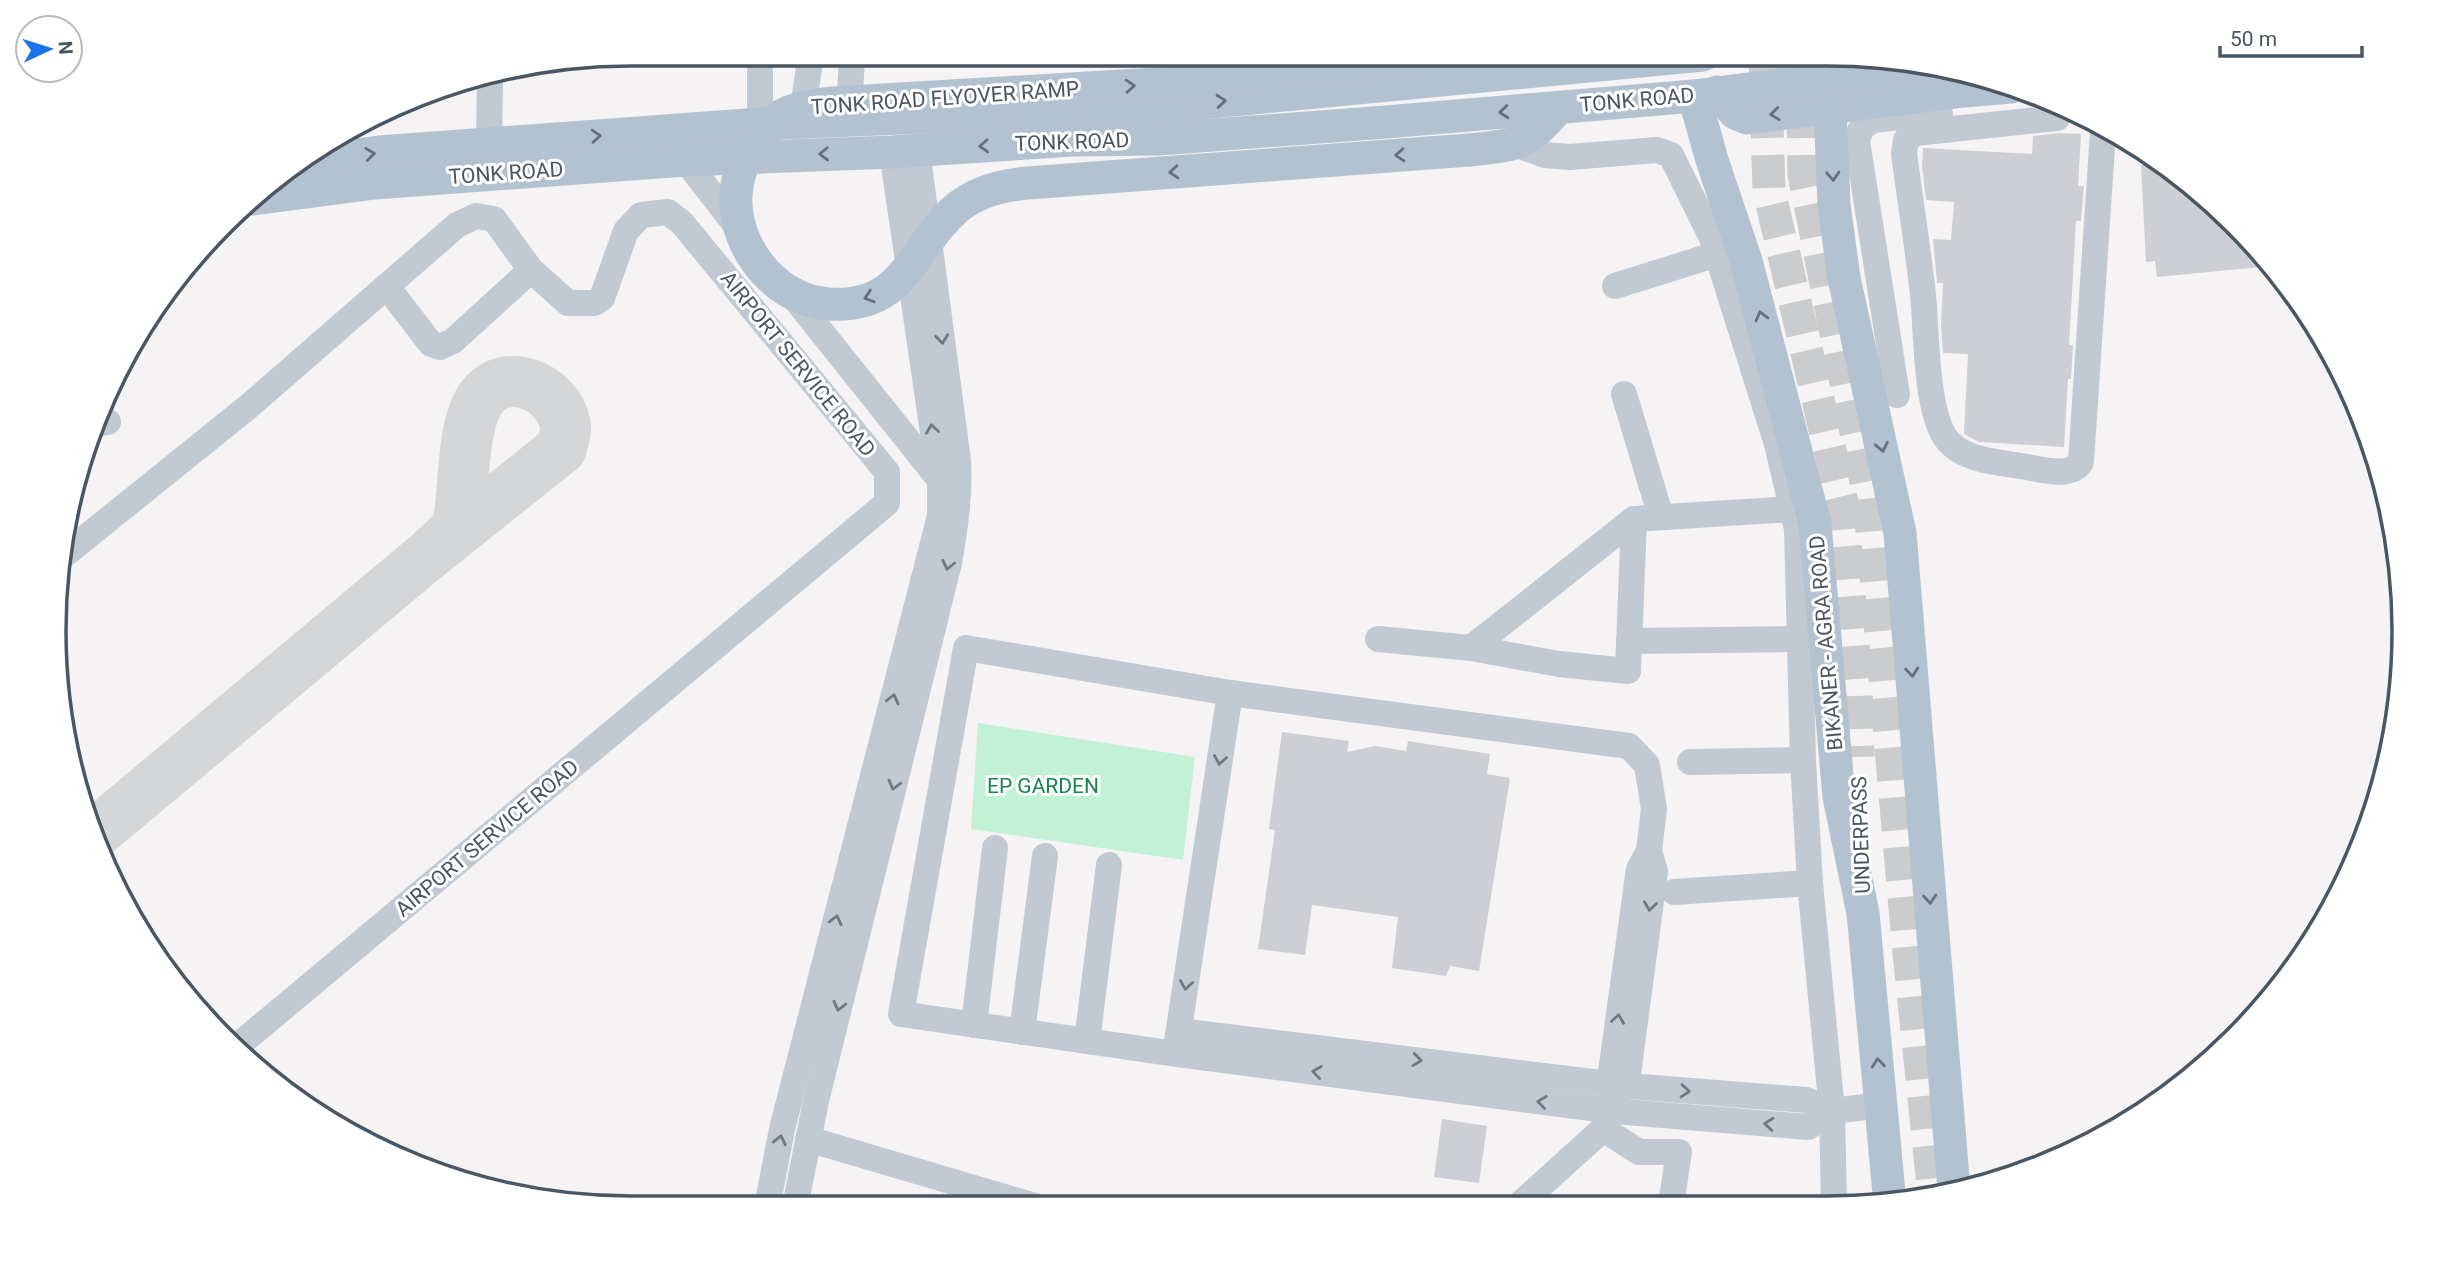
<svg xmlns="http://www.w3.org/2000/svg" width="2458" height="1263" font-family="Roboto,sans-serif">
  <style>
    .green { fill: #c3f1d5 }
    .lines { fill: none; stroke-linecap: round; stroke-linejoin: round }
    .taxiway { stroke: #d5d6d8; stroke-width: 51 }
    .building { fill: #cdcfd5 }
    .major-tunnel { stroke: #caccce; stroke-width: 33; stroke-dasharray: 33 17; stroke-linecap: butt }
    .minor { stroke: #c1cad2; stroke-width: 26 }
    .major { stroke: #b3c2d1; stroke-width: 33 }
    .major-bridge { stroke: #b3c2d1; stroke-width: 33 }
    .oneway { stroke: #64717d }
    .oneway2 { stroke: #6e7983 }
    .labels { text-anchor: middle; dominant-baseline: central; stroke-width: 6; stroke-linejoin: round; paint-order: stroke }
    .street-label { font-size: 21px; fill: #4a5661; stroke: #fff }
    .park-label { font-size: 21px; fill: #17864f; stroke: #fff }
    .rim { fill: none; stroke: #4a5661; stroke-width: 3.5 }
  </style>
  <rect width="100%" height="100%" fill="#f5f3f3"/>
  <polygon class="green" points="978,723 1195,757 1183,860 971,829"/>
  <g class="lines">
    <path class="taxiway" d="M97,832L427,556L561,449C563,441 567,431 565,423C557,387 507,365 482,397C461,424 465,489 458,524L452,533L427,556"/>
  </g>
  <g class="building">
    <polygon points="2061,133 2081,134 2078,186 2084,186 2081,221 2076,221 2069,345 2073,345 2071,379 2068,379 2064,447 1979,442 1964,434 1968,354 1943,353 1941,326 1943,283 1937,283 1933,239 1951,240 1954,202 1926,200 1922,167 1923,148 2032,154 2033,136"/>
    <polygon points="2162,164 2178,173 2260,251 2271,266 2157,277 2155,261 2146,262 2141,165"/>
    <polygon points="1282,732 1349,741 1347,752 1375,746 1406,751 1408,741 1490,754 1487,774 1510,778 1479,971 1450,966 1446,976 1392,968 1398,917 1312,905 1305,955 1258,949 1275,830 1269,829"/>
    <polygon points="1442,1119 1487,1126 1479,1183 1434,1177"/>
  </g>
  <g class="lines">
    <g class="major-tunnel">
      <polyline points="1765,55 1769,191 1842,502 1856,684 1858,757"/>
      <polyline points="1802,55 1804,174 1869,497 1909,953 1934,1195"/>
    </g>
    <g class="minor">
      <path d="M2057,104V118L1915,133L1906,140L1904,153C1910,200 1918,248 1923,295C1927,331 1925,414 1948,441C1967,462 2000,462 2027,467C2043,470 2071,478 2081,462L2103,132L2101,126"/>
      <polyline points="848,119 852,61 850,54"/>
      <polyline points="801,122 811,54"/>
      <polyline points="760,124 760,54"/>
      <polyline points="489,144 490,78"/>
      <polyline points="1514,144 1545,155 1570,157 1657,150 1671,155 1712,238 1777,444 1797,529 1803,760 1810,883 1832,1111 1834,1204"/>
      <polyline points="685,160 742,233"/>
      <polyline points="1615,286 1717,254"/>
      <polyline points="388,288 431,344 440,347 453,341 531,270"/>
      <polyline points="788,290 939,479"/>
      <polyline points="1624,394 1661,517"/>
      <polyline points="1897,395 1857,141 1861,128 1873,120 1940,113"/>
      <polyline points="101,423 108,422"/>
      <polyline points="64,555 248,407 457,225 476,216 494,219 531,270 568,303 595,303 602,298 626,231 641,215 668,212 682,223 887,472 887,503 235,1048"/>
      <polyline points="1378,639 1471,648 1634,519 1792,509"/>
      <polyline points="1629,641 1800,639"/>
      <polyline points="1471,648 1559,664 1628,671 1634,519"/>
      <polyline points="1690,762 1803,760"/>
      <polyline points="1649,851 1654,809 1647,765 1629,746 1230,693 966,648 901,1014 1176,1054 1614,1111 1808,1127 1832,1111 1882,1105"/>
      <polyline points="1674,892 1810,883"/>
      <polyline points="974,1025 995,848"/>
      <polyline points="1179,1031 1617,1085 1806,1100 1832,1111"/>
      <polyline points="1022,1032 1045,856"/>
      <polyline points="1087,1041 1109,865"/>
      <polyline points="1176,1048 1230,693"/>
      <polyline points="1615,1099 1617,1085 1611,1072 1639,869 1649,851 1655,871 1628,1074 1617,1085"/>
      <polyline points="808,1139 1035,1206"/>
      <polyline points="1519,1205 1603,1129 1639,1152 1679,1152 1671,1204"/>
      <polyline points="767,1207 782,1129 940,516 940,480 892,152"/>
      <path d="M795,1207L816,1101L949,563C955,528 960,496 958,461L917,150"/>
    </g>
    <g class="major">
      <polyline points="1717,92 1735,113 1747,118 1964,91 2011,87"/>
      <polyline points="1694,96 1712,160 1746,261 1815,524 1839,797 1863,913 1890,1204"/>
      <polyline points="1830,107 1834,205 1844,278 1900,533 1954,1190"/>
      <path d="M1469,150C1516,145 1526,146 1558,108"/>
      <polyline points="302,162 379,152 760,124 1160,107 1703,55"/>
      <polyline points="253,199 375,183 685,160 892,152 1073,140 1159,139 1386,122 1694,96 1889,71 1939,68"/>
    </g>
    <path class="major-bridge" d="M1427,57L1189,82L832,103C815,105 796,107 781,116C772,122 766,130 759,139C750,151 743,161 739,176C723,233 769,300 828,304C908,309 910,247 958,207C978,191 1004,185 1028,183L1469,150"/>
  </g>
  <defs><path id="oneway-chevron" d="M-2-3.5L2.5 0L-2 3.5" fill="none" stroke-width="1.6" stroke-linecap="round" stroke-linejoin="round" transform="scale(1.75)"/></defs>
  <g class="oneway">
    <use href="#oneway-chevron" transform="translate(1130 86) rotate(-4)"/>
    <use href="#oneway-chevron" transform="translate(1221 101) rotate(-5)"/>
    <use href="#oneway-chevron" transform="translate(1504 112) rotate(175)"/>
    <use href="#oneway-chevron" transform="translate(1775 114) rotate(173)"/>
    <use href="#oneway-chevron" transform="translate(596 136) rotate(-4)"/>
    <use href="#oneway-chevron" transform="translate(984 146) rotate(177)"/>
    <use href="#oneway-chevron" transform="translate(370 154) rotate(-7)"/>
    <use href="#oneway-chevron" transform="translate(824 154) rotate(178)"/>
    <use href="#oneway-chevron" transform="translate(1400 155) rotate(176)"/>
    <use href="#oneway-chevron" transform="translate(1174 172) rotate(176)"/>
    <use href="#oneway-chevron" transform="translate(1833 176) rotate(87)"/>
    <use href="#oneway-chevron" transform="translate(869 297) rotate(162)"/>
    <use href="#oneway-chevron" transform="translate(1761 316) rotate(-105)"/>
    <use href="#oneway-chevron" transform="translate(1882 447) rotate(78)"/>
    <use href="#oneway-chevron" transform="translate(1912 672) rotate(85)"/>
    <use href="#oneway-chevron" transform="translate(1930 899) rotate(85)"/>
    <use href="#oneway-chevron" transform="translate(1878 1063) rotate(-96)"/>
  </g>
  <g class="oneway2">
    <use href="#oneway-chevron" transform="translate(942 339) rotate(83)"/>
    <use href="#oneway-chevron" transform="translate(932 429) rotate(-98)"/>
    <use href="#oneway-chevron" transform="translate(948 565) rotate(103)"/>
    <use href="#oneway-chevron" transform="translate(893 699) rotate(-76)"/>
    <use href="#oneway-chevron" transform="translate(1220 760) rotate(99)"/>
    <use href="#oneway-chevron" transform="translate(894 785) rotate(104)"/>
    <use href="#oneway-chevron" transform="translate(1650 906) rotate(98)"/>
    <use href="#oneway-chevron" transform="translate(836 920) rotate(-76)"/>
    <use href="#oneway-chevron" transform="translate(1186 985) rotate(99)"/>
    <use href="#oneway-chevron" transform="translate(839 1006) rotate(104)"/>
    <use href="#oneway-chevron" transform="translate(1618 1019) rotate(-82)"/>
    <use href="#oneway-chevron" transform="translate(1417 1060) rotate(7)"/>
    <use href="#oneway-chevron" transform="translate(1317 1072) rotate(-172)"/>
    <use href="#oneway-chevron" transform="translate(1685 1091) rotate(4)"/>
    <use href="#oneway-chevron" transform="translate(1542 1102) rotate(-172)"/>
    <use href="#oneway-chevron" transform="translate(1769 1124) rotate(-175)"/>
    <use href="#oneway-chevron" transform="translate(780 1140) rotate(-78)"/>
  </g>
  <g class="labels">
    <g class="street-label">
      <text transform="translate(945 98) rotate(-4)">TONK ROAD FLYOVER RAMP</text>
      <text transform="translate(1637 100) rotate(-5)">TONK ROAD</text>
      <text transform="translate(1072 142) rotate(-2)">TONK ROAD</text>
      <text transform="translate(506 173) rotate(-4)">TONK ROAD</text>
      <text transform="translate(798 364) rotate(51)">AIRPORT SERVICE ROAD</text>
      <text transform="translate(1826 643) rotate(-95)">BIKANER - AGRA ROAD</text>
      <text transform="translate(1861 835) rotate(-92)">UNDERPASS</text>
      <text transform="translate(487 838) rotate(-40)">AIRPORT SERVICE ROAD</text>
    </g>
    <g class="park-label">
      <text x="1043" y="786">EP GARDEN</text>
    </g>
  </g>
  <path d="M0 0H2458V1263H0ZM631 66H1827A565 565 0 0 1 2392 631V631A565 565 0 0 1 1827 1196H631A565 565 0 0 1 66 631V631A565 565 0 0 1 631 66Z" fill="#fff" fill-rule="evenodd"/>
  <path class="rim" d="M631 66H1827A565 565 0 0 1 2392 631V631A565 565 0 0 1 1827 1196H631A565 565 0 0 1 66 631V631A565 565 0 0 1 631 66Z"/>
  <g transform="translate(49 49) rotate(86)"><circle r="33" fill="#ffffff" stroke="#b7bbc0" stroke-width="2"/>
  <path d="M0-5L12 26L0 18L-12 26Z" fill="#1a73e8"/>
  <text y="-10" font-size="19" font-weight="bold" text-anchor="middle" fill="#4a5661">N</text>
  </g>
  <path d="M2220 46v10h142v-10" fill="none" stroke="#4a5661" stroke-width="3.5"/>
  <text x="2230" y="46" font-size="21" fill="#4a5661" stroke="#ffffff" stroke-width="5" paint-order="stroke">50 m</text>
</svg>
